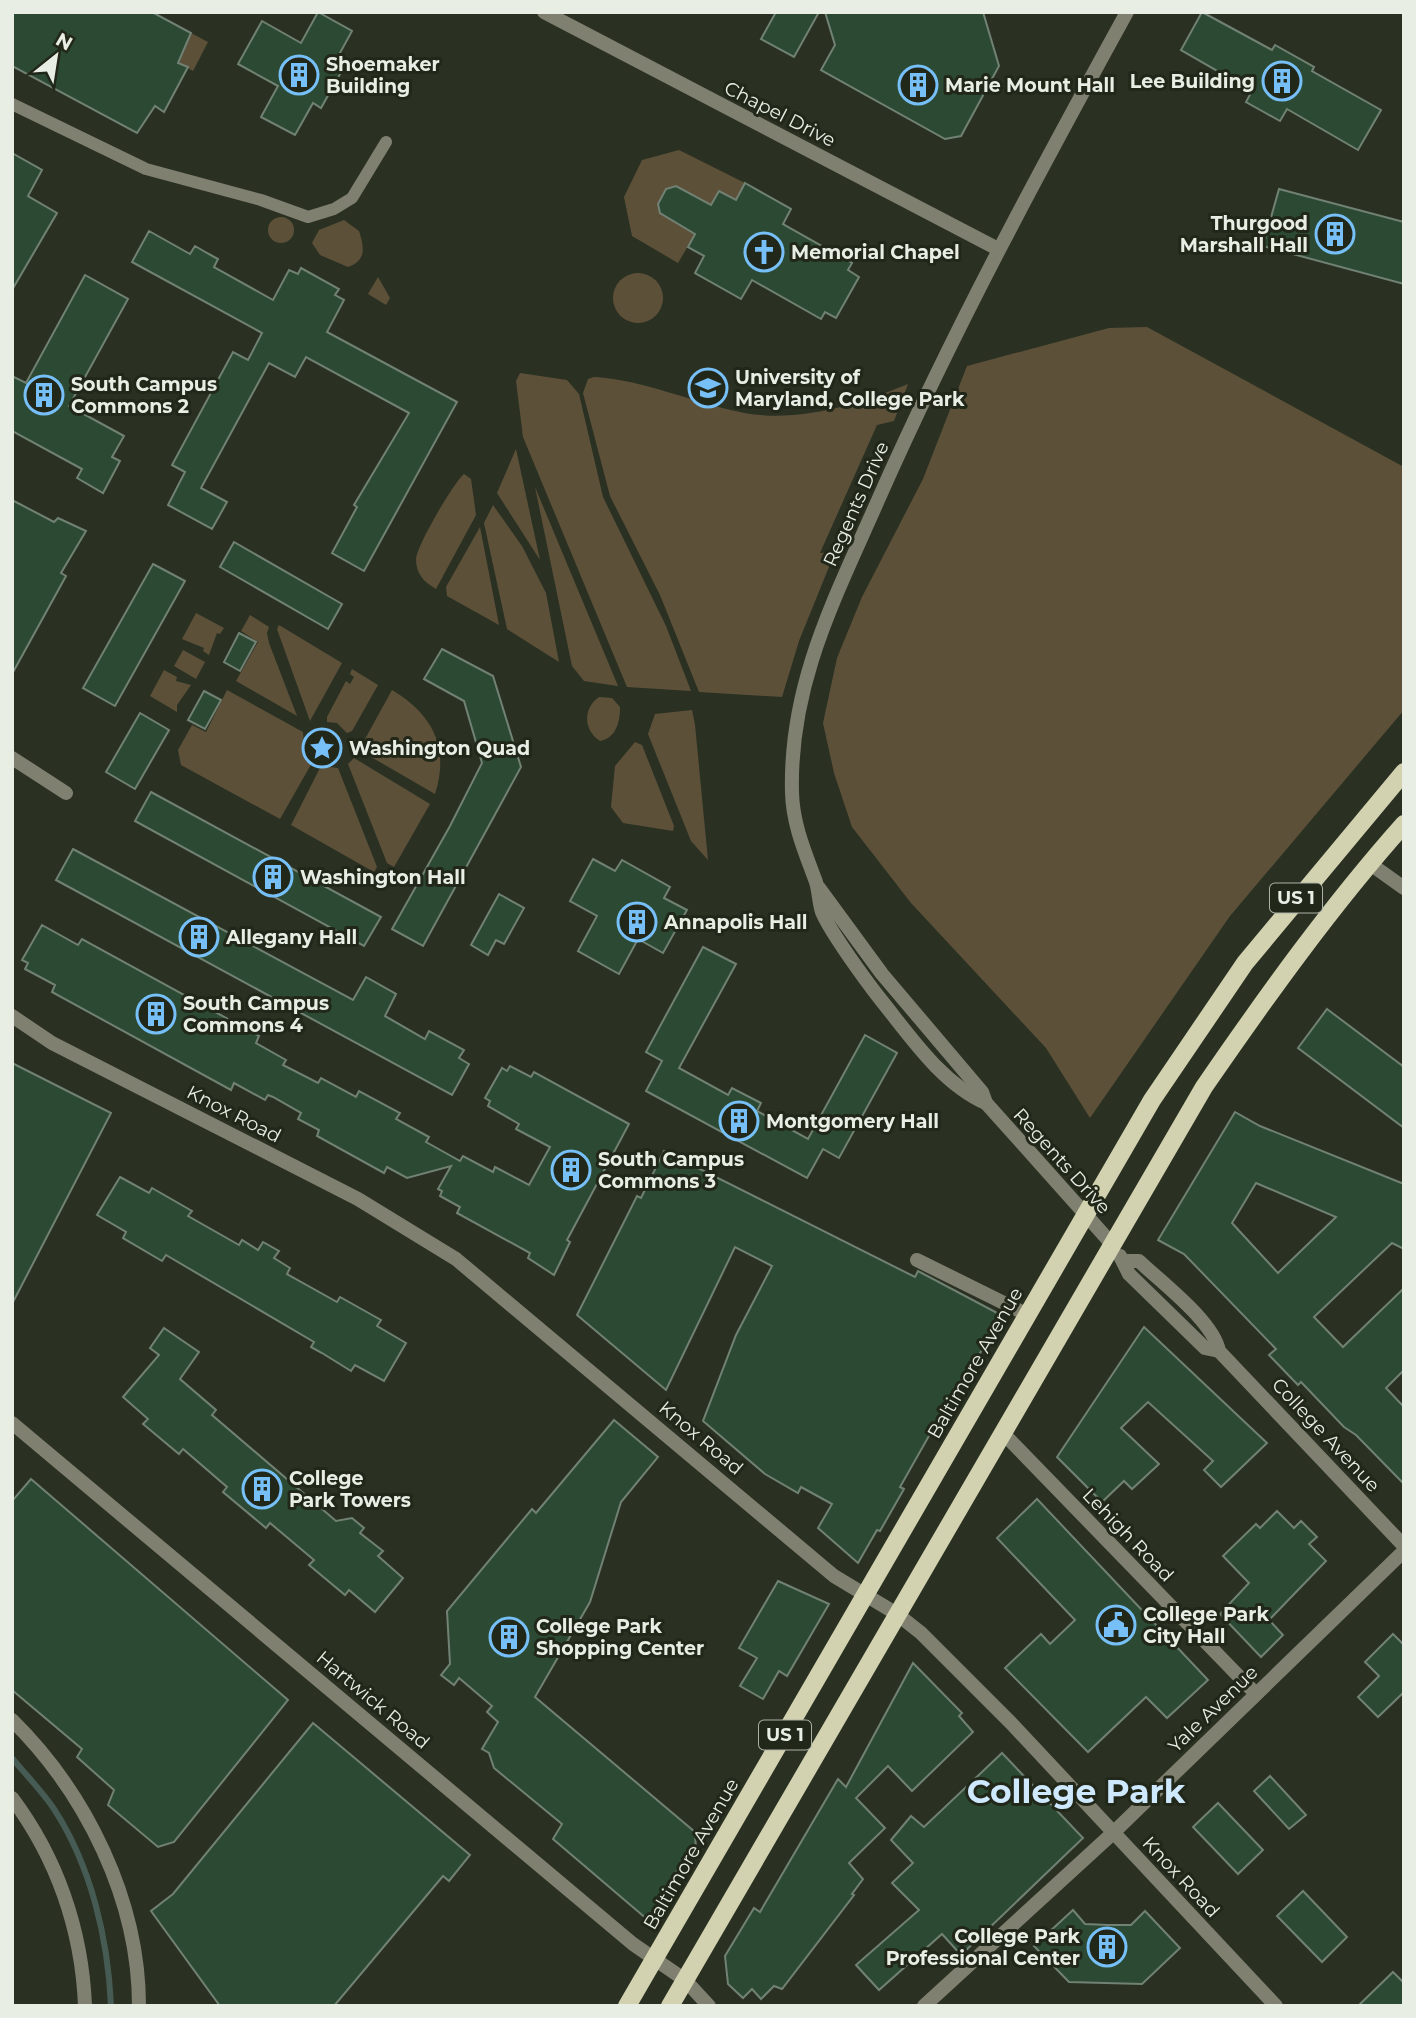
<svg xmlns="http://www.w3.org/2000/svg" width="1416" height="2018" font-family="Montserrat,sans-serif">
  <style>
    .green { fill: #5d5039 }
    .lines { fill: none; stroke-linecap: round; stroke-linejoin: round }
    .stream { stroke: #465b53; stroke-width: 6 }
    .building { fill: #2c4a33; stroke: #718174; stroke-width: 2; fill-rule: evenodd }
    .pedestrian { stroke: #808070; stroke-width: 12 }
    .minor { stroke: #808070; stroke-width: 14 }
    .tertiary { stroke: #808070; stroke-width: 14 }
    .primary { stroke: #d3d2b0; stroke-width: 18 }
    .labels { text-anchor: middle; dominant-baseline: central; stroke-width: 6; stroke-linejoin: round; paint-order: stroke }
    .shield { fill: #212719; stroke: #adb2a8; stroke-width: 2 }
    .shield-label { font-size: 18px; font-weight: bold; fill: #e9eee5 }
    .poi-label { font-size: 19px; font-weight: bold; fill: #e9eee5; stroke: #212719; text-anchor: start }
    .street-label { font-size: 19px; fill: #e9eee5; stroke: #212719 }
    .town-label { font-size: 33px; font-weight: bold; fill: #cee8fe; stroke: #212719 }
  </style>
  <rect width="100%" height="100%" fill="#2a3122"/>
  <g class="green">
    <polygon points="191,33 208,42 193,71 179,63"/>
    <polygon points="679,150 745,183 736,200 719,191 711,205 676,186 666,189 658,204 660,213 695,234 678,263 632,236 624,197 642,160"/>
    <circle cx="281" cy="230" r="13"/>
    <path d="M344,220L359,231C364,247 367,260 348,267L320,255L312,243L319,230Z"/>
    <circle cx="638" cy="298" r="25"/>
    <polygon points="378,277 390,298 386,305 368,294"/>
    <polygon points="1147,327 1404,467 1404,710 1230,916 1090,1118 1046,1048 911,903 852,827 834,773 823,723 837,658 862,597 923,479 967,366 1109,328"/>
    <polygon points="520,373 567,380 579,394 603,497 666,626 691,691 627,687 523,437 516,381"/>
    <path d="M594,377C645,380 690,402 740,412C794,424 858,405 908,384L894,421L877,425L820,553L835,552L799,641L782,697L699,692L660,595L610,496L583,393L588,379Z"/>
    <polygon points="516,449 540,560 497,493"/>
    <path d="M464,474L471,479L476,515L436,589C424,582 416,574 416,559C417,545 454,482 464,474Z"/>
    <polygon points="535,487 618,686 584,681 572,666"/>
    <polygon points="493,505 522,546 546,593 559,662 507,629 484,523"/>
    <polygon points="480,527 499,625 447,596 446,587"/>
    <polygon points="196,613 224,628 220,634 217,633 209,655 203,651 204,648 182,639"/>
    <polygon points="250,615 269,627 267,633 269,643 297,716 236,681 258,642 241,631"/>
    <polygon points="279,625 342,663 310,721 277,629"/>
    <polygon points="183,650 205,662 196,679 174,666"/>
    <polygon points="352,669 378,685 352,731 347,733 337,723 327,722 327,717 346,681 350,684 354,677 350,674"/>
    <polygon points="164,670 177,677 176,681 191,685 177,705 177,712 150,696"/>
    <polygon points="227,690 303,732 305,756 313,761 280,819 181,765 178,750 192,725 206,732"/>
    <path d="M392,690C432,714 450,747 435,794L359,750Z"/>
    <path d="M599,697L612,698L620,707C620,722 616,738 600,741C583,730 583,708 599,697Z"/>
    <polygon points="692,710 695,725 708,860 691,841 648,734 655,714"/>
    <polygon points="635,742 642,745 674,826 673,831 623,823 611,807 615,766"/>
    <polygon points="354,758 430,804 394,867 387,863 348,764"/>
    <polygon points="321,766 338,768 377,867 374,872 291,825"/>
  </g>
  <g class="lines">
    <path class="stream" d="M12,1758C26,1775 42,1791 54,1809C91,1866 108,1938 111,2006"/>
  </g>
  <g class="building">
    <polygon points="12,12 152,12 191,33 178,63 188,67 164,112 155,106 137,133 12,66"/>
    <polygon points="318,12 352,31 335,62 344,67 321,108 313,103 295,135 261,117 278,86 238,64 262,21 301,43"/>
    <polygon points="776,12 819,12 794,57 761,39"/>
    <polygon points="825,12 983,12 999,66 961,136 945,139 821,70 835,45"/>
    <polygon points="1202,12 1272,50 1275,45 1314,67 1312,71 1381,110 1358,150 1287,109 1280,121 1262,111 1246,102 1252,91 1181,50"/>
    <polygon points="12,153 42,170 28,196 57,213 12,290"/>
    <polygon points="745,183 791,209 783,224 852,263 848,270 859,277 836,318 825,312 821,319 752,280 741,299 695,273 704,256 688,247 695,234 660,213 658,204 666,189 676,186 711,205 719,191 736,200"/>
    <polygon points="1279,189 1404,222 1404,284 1263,246"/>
    <polygon points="149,231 190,254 195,246 207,253 218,259 214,267 273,300 289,270 298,274 301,268 339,289 335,295 344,300 327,332 457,402 364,571 332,553 357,507 354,505 409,413 306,357 295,377 269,363 201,488 227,502 212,529 168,505 185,472 172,465 233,352 248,360 262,333 132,262"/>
    <polygon points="85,275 128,299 69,406 124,436 112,457 120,461 103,493 77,478 82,469 12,431 12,376 26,383"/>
    <polygon points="12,500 54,522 58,518 86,531 61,573 66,576 12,674"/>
    <polygon points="234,542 342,604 328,629 220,567"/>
    <polygon points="153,564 185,581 115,706 83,688"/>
    <polygon points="239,633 256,642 240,671 224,662"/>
    <polygon points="442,649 493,676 521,767 423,946 392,929 450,826 482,763 464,701 424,679"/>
    <polygon points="204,691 221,700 205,729 188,720"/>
    <polygon points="140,713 169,730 135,789 106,772"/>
    <polygon points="151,792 381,917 364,946 135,821"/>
    <polygon points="73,849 353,1000 366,977 396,994 385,1016 425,1039 429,1031 464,1050 459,1058 469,1064 452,1095 56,880"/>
    <polygon points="593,859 615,871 622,860 670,887 664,898 687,910 663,953 638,939 619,974 578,951 597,916 570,901"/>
    <polygon points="499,894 524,908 504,944 496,940 488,955 471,945"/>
    <polygon points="42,925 78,945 82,939 259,1036 256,1043 286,1060 283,1065 318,1083 321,1078 356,1097 359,1091 400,1113 396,1119 429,1137 426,1142 460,1161 463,1156 493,1172 495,1167 529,1185 550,1147 516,1129 519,1124 488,1106 490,1101 485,1098 502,1068 507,1071 510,1066 531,1077 534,1072 629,1124 567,1240 570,1242 554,1275 528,1258 530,1253 457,1213 460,1207 440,1196 442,1191 438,1189 451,1166 407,1178 387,1167 384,1173 317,1136 319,1130 298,1119 301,1113 273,1097 268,1095 265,1100 234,1083 231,1090 52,992 55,985 25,969 28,963 22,960"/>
    <polygon points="703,947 736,964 679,1068 728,1095 732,1088 761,1103 757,1111 808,1139 865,1035 897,1053 839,1158 823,1149 807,1178 646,1091 662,1061 646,1052"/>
    <polygon points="1327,1009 1404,1067 1404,1128 1298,1048"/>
    <polygon points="12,1063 111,1113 12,1304"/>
    <path d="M1235,1112L1260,1126L1404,1184V1249L1392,1243L1314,1317L1343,1347L1404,1288V1370L1386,1388L1404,1407V1484L1356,1435L1344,1427L1301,1382L1298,1385L1269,1355L1276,1349L1184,1254L1158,1240ZM1256,1183L1336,1217L1278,1273L1232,1223Z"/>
    <polygon points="664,1151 915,1277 918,1271 1001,1315 938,1430 935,1428 930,1434 900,1487 904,1489 880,1531 877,1530 858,1563 818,1528 832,1504 801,1487 798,1493 765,1474 703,1421 736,1335 772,1266 735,1247 666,1390 577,1315 637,1196 641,1198"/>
    <polygon points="120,1177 149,1193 152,1188 192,1211 188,1216 239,1245 242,1240 258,1250 263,1242 279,1251 274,1258 290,1268 287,1274 337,1302 340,1297 381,1320 377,1326 406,1343 384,1381 355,1365 351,1371 322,1353 311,1347 314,1342 166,1255 162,1261 123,1238 126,1232 97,1215"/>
    <polygon points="1144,1327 1267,1443 1221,1487 1204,1470 1213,1461 1148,1402 1121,1428 1159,1464 1132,1489 1124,1481 1102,1502 1057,1457"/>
    <polygon points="164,1328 199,1352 180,1379 216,1410 212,1415 336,1521 352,1518 364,1528 360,1533 383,1551 378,1556 403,1578 375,1612 349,1590 345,1595 309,1565 314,1560 270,1523 266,1528 223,1492 227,1487 183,1449 179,1454 143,1424 148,1419 123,1397 159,1355 150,1348"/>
    <polygon points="614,1420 658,1457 621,1502 590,1602 535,1697 695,1832 696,1850 679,1867 648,1920 553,1839 562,1824 494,1768 489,1753 482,1749 498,1722 487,1712 492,1706 459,1678 454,1685 441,1675 450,1664 447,1611 532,1509 536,1513"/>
    <polygon points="31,1479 288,1700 174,1842 158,1847 108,1805 114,1790 77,1757 82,1749 12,1690 12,1501"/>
    <polygon points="1037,1499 1208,1680 1167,1718 1146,1697 1088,1752 1005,1668 1041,1634 1050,1644 1075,1620 997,1538"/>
    <polygon points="1277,1511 1294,1528 1301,1521 1317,1537 1309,1544 1326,1561 1269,1620 1283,1635 1261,1657 1220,1614 1249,1583 1223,1556 1256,1524 1260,1528"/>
    <polygon points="778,1581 829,1604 787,1676 779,1671 763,1699 740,1686 757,1658 739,1648"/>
    <polygon points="1393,1634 1404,1645 1404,1692 1378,1717 1358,1697 1379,1676 1365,1662"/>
    <polygon points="913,1663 962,1713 959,1716 973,1732 912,1791 888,1766 856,1798 885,1828 849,1863 863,1879 852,1894 854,1895 782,1989 774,1986 761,1999 752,1989 743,1998 728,1984 725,1956 754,1908 760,1912 838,1779 846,1787"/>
    <polygon points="313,1723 470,1855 449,1881 443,1876 334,2006 220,2006 151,1911 173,1894"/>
    <polygon points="1002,1753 1083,1838 961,1955 942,1934 879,1990 856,1965 919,1910 892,1883 913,1863 891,1840 911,1816 924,1827"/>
    <polygon points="1270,1776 1306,1815 1289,1829 1254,1791"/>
    <polygon points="1218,1803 1263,1850 1238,1874 1193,1827"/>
    <polygon points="1303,1891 1347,1937 1322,1962 1277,1916"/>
    <polygon points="1073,1910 1085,1924 1108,1925 1131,1925 1145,1911 1180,1948 1142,1984 1069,1982 1034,1946"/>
    <polygon points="1393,1972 1404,1983 1404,2006 1358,2006"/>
  </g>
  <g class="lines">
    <polyline class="pedestrian" points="12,104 146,169 261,200 308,217 334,209 352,198 386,142"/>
    <g class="minor">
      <polyline points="544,12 998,249"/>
      <polyline points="12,758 66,793"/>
      <polyline points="1369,863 1404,888"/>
      <polyline points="1120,1256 1129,1274 1205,1348 1219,1351"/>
      <polyline points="917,1260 1028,1315"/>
      <path d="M1124,1261H1139C1162,1283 1213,1321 1219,1351L1404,1546"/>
      <polyline points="12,1423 633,1944 685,1980 709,2006"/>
      <polyline points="1002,1432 1256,1694"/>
      <polyline points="897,1614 921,1633 1011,1723 1276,2006"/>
      <path d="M12,1720C86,1793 139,1900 139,2006"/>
      <path d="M12,1798C57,1858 82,1930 85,2006"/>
      <polyline points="924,2006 1113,1833 1404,1551"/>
    </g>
    <g class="tertiary">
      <polyline points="819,888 882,974 982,1092 986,1103 1111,1243"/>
      <polyline points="12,1016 52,1043 358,1199 456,1259 834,1576 897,1614"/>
      <path d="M986,1103C942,1084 910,1036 881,1000C866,981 831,933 822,912C819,903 819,892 816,882C805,852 793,825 792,793C789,683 836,596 879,498C953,331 1039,172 1127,12"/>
    </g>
    <g class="primary">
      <polyline points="627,2006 1152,1100 1245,963 1404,772"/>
      <path d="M670,2006L1204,1087C1266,997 1331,906 1404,824"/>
    </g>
  </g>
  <defs>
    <symbol id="building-ring" viewBox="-11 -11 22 22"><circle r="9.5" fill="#212719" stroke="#77bff7" stroke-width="1.5"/><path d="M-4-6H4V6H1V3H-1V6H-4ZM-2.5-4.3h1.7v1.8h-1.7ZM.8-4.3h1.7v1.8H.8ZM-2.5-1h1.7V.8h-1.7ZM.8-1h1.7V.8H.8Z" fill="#77bff7"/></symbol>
    <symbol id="church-ring" viewBox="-11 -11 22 22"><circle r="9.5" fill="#212719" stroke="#77bff7" stroke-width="1.5"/><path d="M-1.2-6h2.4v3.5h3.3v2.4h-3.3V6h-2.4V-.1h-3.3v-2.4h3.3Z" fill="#77bff7"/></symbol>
    <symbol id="university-ring" viewBox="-11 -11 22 22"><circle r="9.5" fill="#212719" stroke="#77bff7" stroke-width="1.5"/><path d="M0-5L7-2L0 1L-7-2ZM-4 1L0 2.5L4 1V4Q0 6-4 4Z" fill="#77bff7"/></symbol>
    <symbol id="sight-ring" viewBox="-11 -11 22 22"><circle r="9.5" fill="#212719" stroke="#77bff7" stroke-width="1.5"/><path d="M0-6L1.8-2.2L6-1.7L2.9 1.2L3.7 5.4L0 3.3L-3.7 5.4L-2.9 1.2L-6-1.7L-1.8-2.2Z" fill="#77bff7"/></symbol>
    <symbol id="civic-ring" viewBox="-11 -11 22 22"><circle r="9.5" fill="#212719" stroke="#77bff7" stroke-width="1.5"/><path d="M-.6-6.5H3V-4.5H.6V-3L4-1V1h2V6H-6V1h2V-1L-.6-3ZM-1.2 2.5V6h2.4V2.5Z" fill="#77bff7"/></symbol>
  </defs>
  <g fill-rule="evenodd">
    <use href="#building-ring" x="277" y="53" width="44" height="44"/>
    <use href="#building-ring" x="1260" y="59" width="44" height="44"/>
    <use href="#building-ring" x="896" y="63" width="44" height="44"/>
    <use href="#building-ring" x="1313" y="212" width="44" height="44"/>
    <use href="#church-ring" x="742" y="230" width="44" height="44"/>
    <use href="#university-ring" x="686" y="366" width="44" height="44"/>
    <use href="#building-ring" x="22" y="373" width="44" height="44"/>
    <use href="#sight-ring" x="300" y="726" width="44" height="44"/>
    <use href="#building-ring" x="251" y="855" width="44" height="44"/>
    <use href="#building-ring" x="615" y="900" width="44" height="44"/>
    <use href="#building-ring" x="177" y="915" width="44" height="44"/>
    <use href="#building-ring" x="134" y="992" width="44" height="44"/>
    <use href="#building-ring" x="717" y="1099" width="44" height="44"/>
    <use href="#building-ring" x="549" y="1148" width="44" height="44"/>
    <use href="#building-ring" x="240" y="1467" width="44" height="44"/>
    <use href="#civic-ring" x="1094" y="1603" width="44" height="44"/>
    <use href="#building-ring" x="487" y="1615" width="44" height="44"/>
    <use href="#building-ring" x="1085" y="1925" width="44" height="44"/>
  </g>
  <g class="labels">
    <g class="shield">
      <rect x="1270" y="883.5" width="52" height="29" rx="5"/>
      <rect x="759" y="1720.5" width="52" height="29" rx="5"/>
    </g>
    <g class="shield-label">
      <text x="1296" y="898">US 1</text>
      <text x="785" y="1735">US 1</text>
    </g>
    <g class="poi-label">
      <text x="326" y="64">Shoemaker<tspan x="326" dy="22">Building</tspan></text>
      <text x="1255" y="81" text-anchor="end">Lee Building</text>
      <text x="945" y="85">Marie Mount Hall</text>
      <text x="1308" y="223" text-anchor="end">Thurgood<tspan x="1308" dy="22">Marshall Hall</tspan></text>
      <text x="791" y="252">Memorial Chapel</text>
      <text x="735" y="377">University of<tspan x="735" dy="22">Maryland, College Park</tspan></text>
      <text x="71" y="384">South Campus<tspan x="71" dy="22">Commons 2</tspan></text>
      <text x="349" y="748">Washington Quad</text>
      <text x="300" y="877">Washington Hall</text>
      <text x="664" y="922">Annapolis Hall</text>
      <text x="226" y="937">Allegany Hall</text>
      <text x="183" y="1003">South Campus<tspan x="183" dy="22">Commons 4</tspan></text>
      <text x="766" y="1121">Montgomery Hall</text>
      <text x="598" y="1159">South Campus<tspan x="598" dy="22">Commons 3</tspan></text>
      <text x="289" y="1478">College<tspan x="289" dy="22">Park Towers</tspan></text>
      <text x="1143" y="1614">College Park<tspan x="1143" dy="22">City Hall</tspan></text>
      <text x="536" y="1626">College Park<tspan x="536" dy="22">Shopping Center</tspan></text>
      <text x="1080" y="1936" text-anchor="end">College Park<tspan x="1080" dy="22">Professional Center</tspan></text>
    </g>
    <g class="street-label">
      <text transform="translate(780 114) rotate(27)">Chapel Drive</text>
      <text transform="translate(856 504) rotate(-66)">Regents Drive</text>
      <text transform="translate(234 1114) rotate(27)">Knox Road</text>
      <text transform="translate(1062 1161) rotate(48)">Regents Drive</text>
      <text transform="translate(975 1363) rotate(-60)">Baltimore Avenue</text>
      <text transform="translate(1326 1435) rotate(47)">College Avenue</text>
      <text transform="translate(701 1438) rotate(40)">Knox Road</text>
      <text transform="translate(1128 1535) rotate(46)">Lehigh Road</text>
      <text transform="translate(373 1700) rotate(40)">Hartwick Road</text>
      <text transform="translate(1213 1709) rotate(-44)">Yale Avenue</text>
      <text transform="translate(691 1854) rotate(-60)">Baltimore Avenue</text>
      <text transform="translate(1181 1877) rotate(47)">Knox Road</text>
    </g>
    <g class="town-label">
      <text x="1076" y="1791">College Park</text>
    </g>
  </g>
  <rect width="1416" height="2018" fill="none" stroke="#e9eee5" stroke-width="28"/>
  <g transform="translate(56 56) rotate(30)" stroke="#212719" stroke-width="5" paint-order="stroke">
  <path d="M0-5L12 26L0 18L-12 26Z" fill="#e9eee5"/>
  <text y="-10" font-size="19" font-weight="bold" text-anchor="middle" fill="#e9eee5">N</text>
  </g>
</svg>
